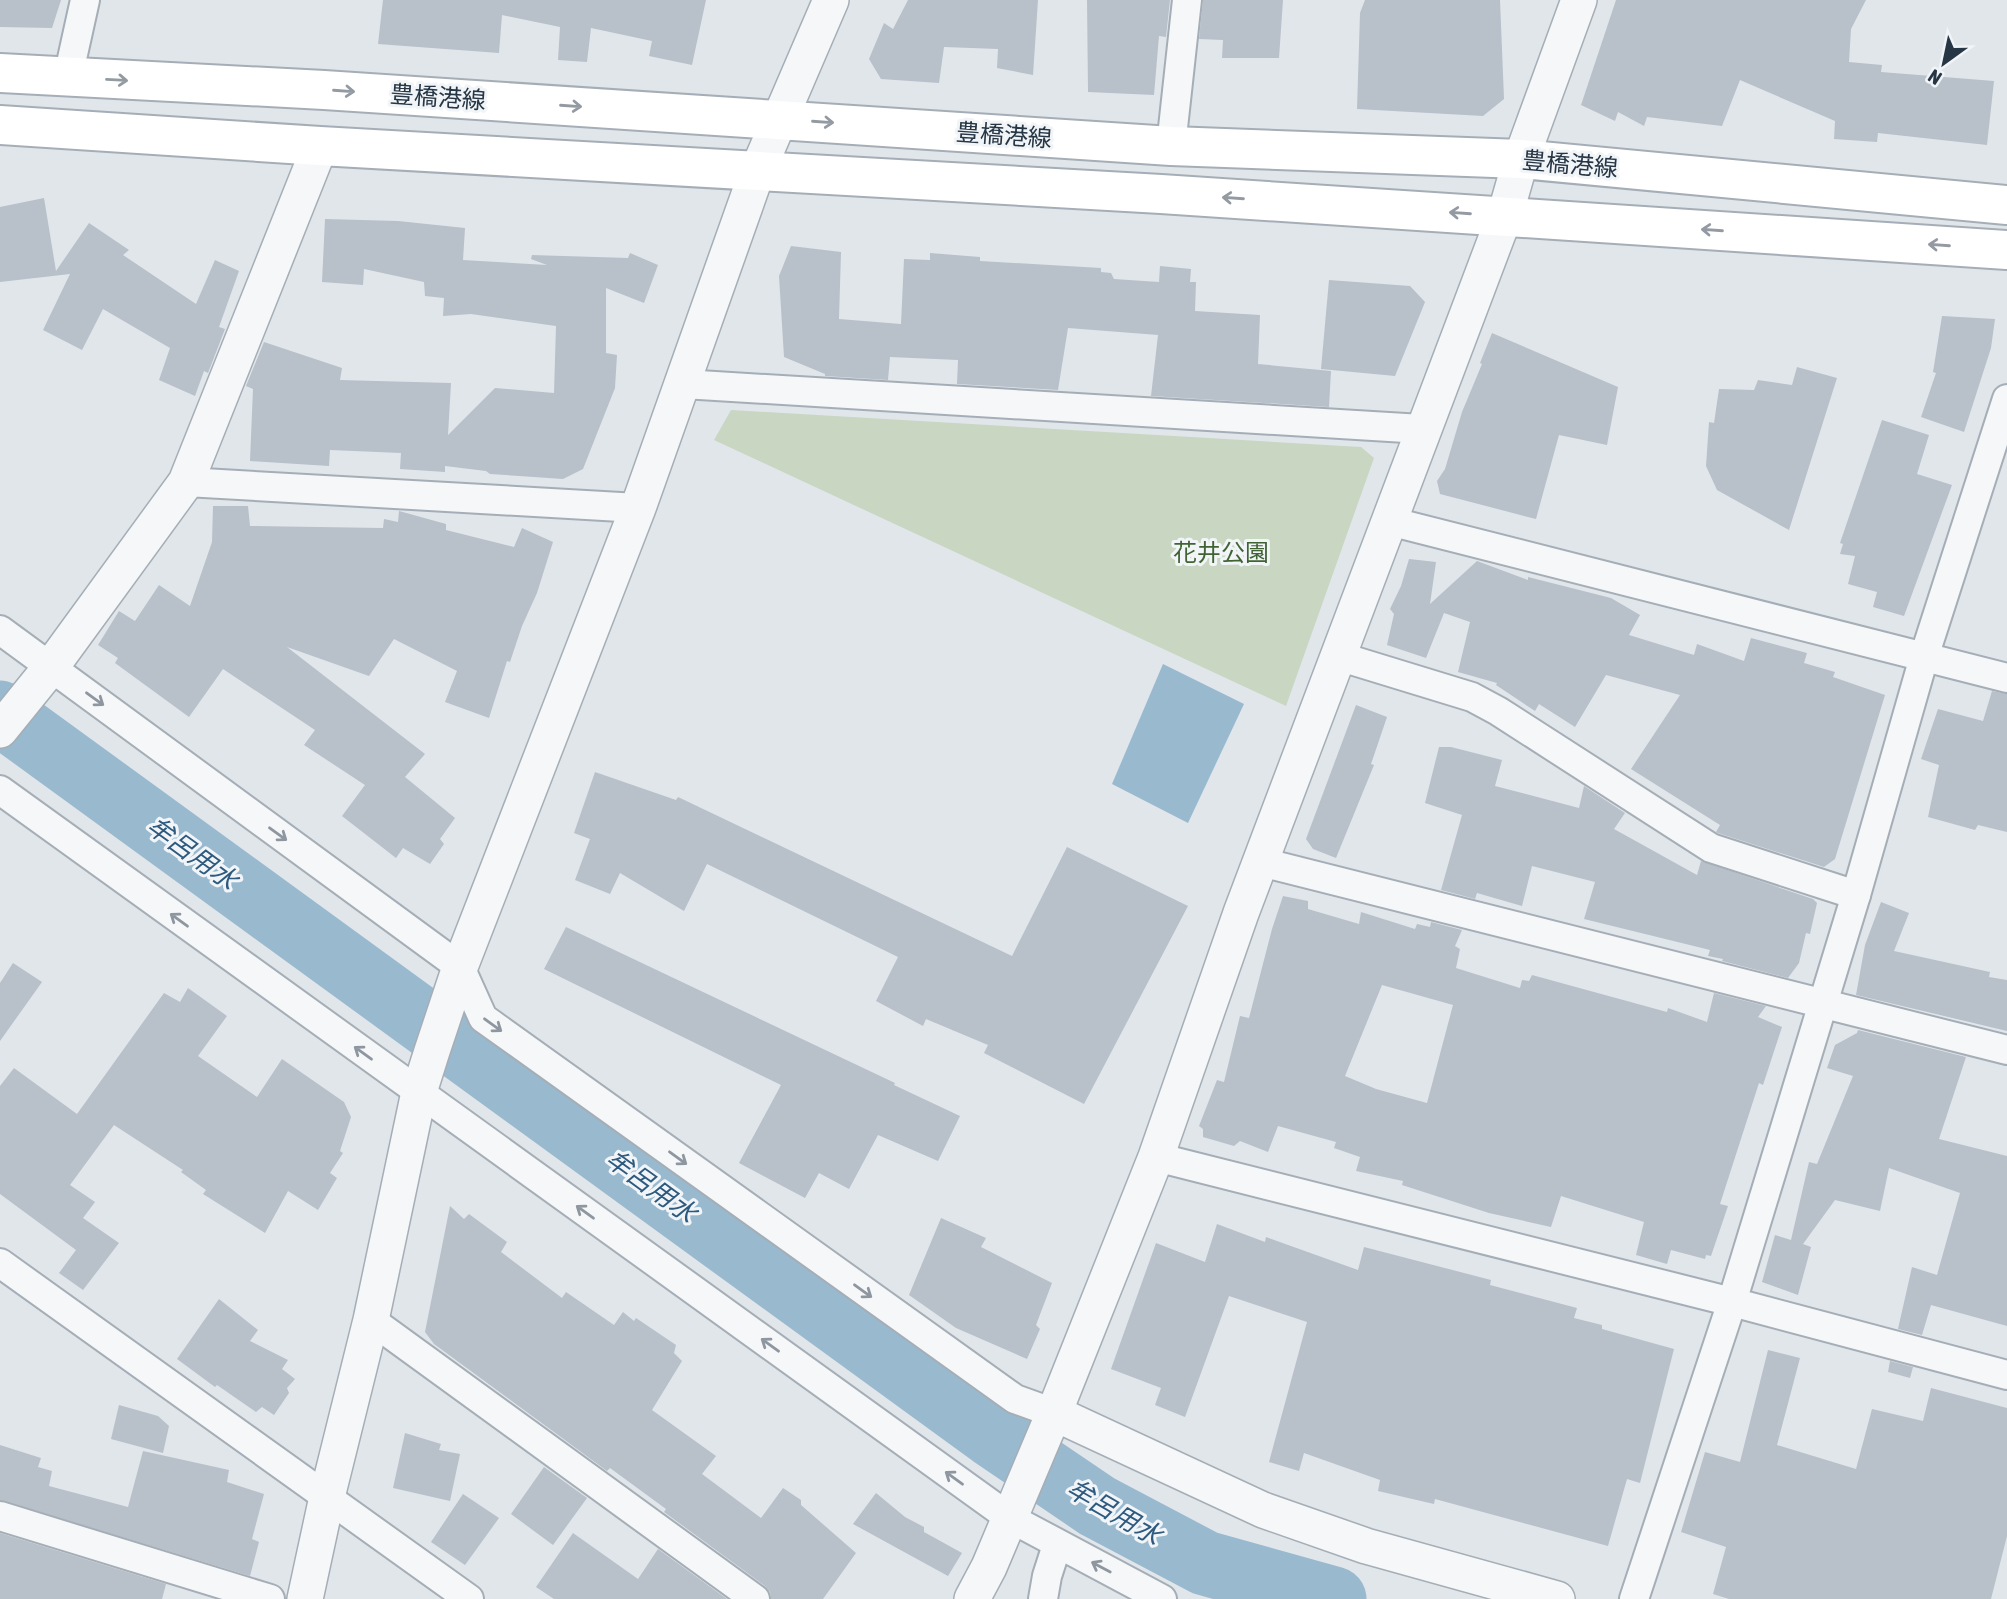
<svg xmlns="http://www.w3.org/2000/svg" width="2007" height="1599" font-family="'Asap Condensed','Noto Sans JP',sans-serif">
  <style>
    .green { fill: #c9d6c2 }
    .water { fill: #99b9cf }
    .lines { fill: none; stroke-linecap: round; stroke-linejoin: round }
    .river { stroke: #99b9cf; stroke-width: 65 }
    .building { fill: #b8c0ca; fill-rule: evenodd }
    .minor-casing { stroke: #a5aeb6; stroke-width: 32 }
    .tertiary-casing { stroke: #a5aeb6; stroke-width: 38 }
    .secondary-casing { stroke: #a5aeb6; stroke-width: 42 }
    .minor { stroke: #f5f7f9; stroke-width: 28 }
    .tertiary { stroke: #f5f7f9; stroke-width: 35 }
    .secondary { stroke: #fff; stroke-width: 38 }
    .oneway { stroke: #939aa2 }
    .oneway2 { stroke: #8e969f }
    .labels { text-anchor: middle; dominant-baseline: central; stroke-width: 6; stroke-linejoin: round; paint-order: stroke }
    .street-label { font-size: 24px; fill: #273645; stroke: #f1f5f8 }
    .park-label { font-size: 24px; fill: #416333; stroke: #f1f5f8 }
    .water-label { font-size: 26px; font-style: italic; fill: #2d5a7e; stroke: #f1f5f8 }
  </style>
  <rect width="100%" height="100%" fill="#e1e6eb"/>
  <polygon class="green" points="731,410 1361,447 1374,458 1286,706 714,440"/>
  <polygon class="water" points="1163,664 1244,704 1188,823 1112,784"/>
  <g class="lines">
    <polyline class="river" points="0,713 991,1434 1097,1506 1205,1563 1334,1599"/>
  </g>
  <g class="building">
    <polygon points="0,0 61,0 52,28 0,27"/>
    <polygon points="383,0 706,0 692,65 649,56 652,41 591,28 587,62 558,60 560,27 502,15 499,53 378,44"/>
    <polygon points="908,0 1038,0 1033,75 997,68 998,49 944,47 939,83 881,79 869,59 884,23 893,29"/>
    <polygon points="1087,0 1170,0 1166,37 1159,36 1154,95 1088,92"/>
    <polygon points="1203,0 1283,0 1279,58 1222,58 1223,40 1199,39"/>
    <polygon points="1365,0 1500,0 1504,99 1483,116 1357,109 1360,13"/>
    <polygon points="1616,0 1866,0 1851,29 1849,62 1882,65 1881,72 1994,81 1987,145 1878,133 1877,142 1834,139 1835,121 1740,80 1722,126 1647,117 1644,126 1618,112 1615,121 1581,105"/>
    <polygon points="44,198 56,271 89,223 129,250 123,255 196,304 215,260 239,271 219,327 225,329 208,373 204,371 195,396 159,380 170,348 103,309 82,350 43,330 70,274 0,282 0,207"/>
    <polygon points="325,219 398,221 465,228 463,260 547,265 531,259 532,255 628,258 630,253 658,265 644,303 606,288 606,353 617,355 615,388 583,469 563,479 490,474 486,471 445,466 445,472 400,469 401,453 330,450 329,466 250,461 253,389 246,386 264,342 342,368 340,380 451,383 448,435 495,388 554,393 556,326 471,314 443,316 444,298 425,296 424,282 364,269 363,285 322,282"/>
    <polygon points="791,246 841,252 839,319 901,324 904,259 930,260 930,253 980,257 980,261 1101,268 1101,272 1111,273 1114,279 1159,282 1160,266 1191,269 1190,282 1196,282 1195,311 1260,315 1258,364 1331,371 1329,407 1151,396 1158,335 1068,328 1058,390 957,384 958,360 890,357 888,380 825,376 825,374 784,357 779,276"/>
    <polygon points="1329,280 1410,286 1425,302 1395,376 1321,369"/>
    <polygon points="1942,316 1995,319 1991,348 1964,432 1921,417 1936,373 1933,372"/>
    <polygon points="1492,333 1618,387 1607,445 1559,435 1536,519 1440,494 1437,481 1445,469 1462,412 1482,364 1480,363"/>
    <polygon points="1797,367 1837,378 1789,530 1717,490 1706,466 1709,422 1714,423 1719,389 1754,390 1758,380 1792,385"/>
    <polygon points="1882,420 1929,435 1917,474 1952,485 1904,616 1873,607 1877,592 1848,584 1855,556 1840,554 1843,544 1840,543"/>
    <polygon points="213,506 248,506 250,526 383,528 384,519 398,522 399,511 446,524 446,530 514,547 522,528 553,542 537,593 522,626 510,662 507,661 489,718 445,702 457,671 394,639 369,676 287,647 425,754 405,777 455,818 440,839 444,844 430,864 403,848 396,858 342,816 365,785 304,745 315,730 223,669 189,717 115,663 118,658 98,645 119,611 135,621 159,585 190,606 212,542"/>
    <polygon points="1409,559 1436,562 1430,604 1477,561 1528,580 1528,577 1611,598 1640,615 1629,635 1694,655 1697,644 1744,661 1751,638 1807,653 1804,663 1835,672 1833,677 1885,695 1835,859 1824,867 1718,833 1716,832 1720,825 1631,769 1680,695 1606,675 1575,727 1539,704 1535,711 1496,685 1497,683 1458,672 1470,622 1444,613 1426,658 1387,645 1394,614 1390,609 1401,586"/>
    <polygon points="1992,691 2007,694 2007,832 1978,825 1975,830 1928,817 1939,765 1921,759 1938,709 1983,721"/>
    <polygon points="1356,705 1387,717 1371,764 1374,765 1336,858 1313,849 1306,839"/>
    <polygon points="1439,747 1451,747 1502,760 1495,786 1579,808 1584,786 1625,813 1614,829 1697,875 1701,861 1813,899 1817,903 1810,934 1806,933 1799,963 1788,978 1722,961 1723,959 1708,956 1710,950 1584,919 1595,882 1532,866 1522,906 1477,893 1475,899 1441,890 1462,815 1425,803"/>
    <polygon points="595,772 676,800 678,797 1012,956 1067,847 1188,906 1084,1104 984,1053 988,1045 926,1019 923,1026 876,1001 898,957 707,864 684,911 620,873 610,894 575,880 590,839 574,833"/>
    <path d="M1283,896L1308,901V909L1359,924L1361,912L1415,929L1417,924L1430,927L1431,922L1462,930L1455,946L1460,949L1456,968L1520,988L1522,980L1529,981L1532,975L1667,1012L1668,1008L1707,1022L1714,993L1766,1006L1758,1017L1782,1027L1763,1085L1759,1083L1720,1204L1728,1206L1711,1256L1706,1255L1705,1259L1671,1250L1667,1264L1636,1255L1644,1222L1561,1196L1551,1227L1489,1213L1402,1185L1403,1181L1356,1171L1360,1157L1334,1148L1336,1142L1278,1126L1268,1152L1240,1141L1234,1146L1203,1137V1129L1199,1126L1217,1080L1224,1082L1240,1016L1249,1018L1272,929ZM1382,985L1453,1005L1427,1103L1376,1089L1345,1076Z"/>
    <polygon points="1881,902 1909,913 1894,951 1990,972 1989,977 2007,980 2007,1031 1856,995 1865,945"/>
    <polygon points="566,927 895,1083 894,1085 960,1116 938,1161 878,1135 849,1189 819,1173 805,1198 739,1163 781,1085 544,969"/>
    <polygon points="13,963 42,982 0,1041 0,983"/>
    <polygon points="188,988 227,1016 198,1056 257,1097 282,1059 344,1102 351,1117 340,1151 343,1153 330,1173 337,1178 318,1210 288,1191 265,1233 203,1194 206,1190 181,1172 183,1170 114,1125 70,1185 95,1202 83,1218 119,1243 83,1290 59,1273 76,1250 0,1194 0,1086 14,1068 77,1114 164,993 180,1002"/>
    <polygon points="1858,1030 1966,1057 1939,1139 2007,1156 2007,1326 1931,1305 1922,1335 1898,1329 1912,1267 1937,1275 1960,1193 1889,1168 1880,1211 1835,1200 1803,1244 1811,1247 1798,1295 1762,1282 1775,1235 1791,1240 1809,1162 1817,1164 1853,1076 1827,1068 1835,1045 1857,1033"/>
    <polygon points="450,1206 464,1219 469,1214 507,1242 501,1252 562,1298 566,1292 614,1325 623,1312 634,1321 636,1318 676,1345 674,1353 682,1361 652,1410 716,1456 702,1474 761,1518 783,1488 801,1500 801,1505 856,1553 823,1599 771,1599 770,1592 765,1586 664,1512 666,1509 610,1468 607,1471 434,1344 425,1332"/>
    <polygon points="941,1218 986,1238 981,1247 1052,1283 1036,1325 1040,1329 1027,1359 956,1328 909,1295"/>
    <polygon points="1217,1224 1265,1242 1266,1237 1358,1270 1364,1247 1491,1280 1490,1285 1577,1308 1574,1318 1602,1325 1602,1329 1674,1349 1640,1483 1627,1479 1608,1546 1435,1499 1434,1504 1378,1491 1380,1480 1304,1453 1299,1471 1269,1462 1307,1322 1229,1296 1185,1417 1155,1405 1161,1388 1111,1369 1156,1243 1205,1262"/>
    <polygon points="219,1299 258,1330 250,1341 288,1360 282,1369 295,1379 287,1388 289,1393 274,1415 262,1407 256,1412 217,1385 215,1387 177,1359"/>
    <polygon points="1768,1350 1800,1358 1777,1445 1856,1469 1872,1409 1923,1421 1931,1388 2007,1408 2007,1536 1991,1599 1729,1599 1713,1594 1726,1547 1681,1532 1705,1452 1740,1462"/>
    <polygon points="1890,1361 1913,1367 1910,1378 1888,1372"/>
    <polygon points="119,1405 158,1416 169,1426 163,1453 111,1439"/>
    <polygon points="405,1433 441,1444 439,1450 460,1454 450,1501 393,1488"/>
    <polygon points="0,1445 41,1458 38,1467 52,1471 49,1486 128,1507 143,1451 229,1470 227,1482 264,1494 252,1539 259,1542 250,1576 0,1500"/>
    <polygon points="544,1467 587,1498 553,1545 511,1514"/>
    <polygon points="876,1493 905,1517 924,1527 924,1532 962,1553 948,1576 853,1524"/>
    <polygon points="463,1494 499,1518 465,1565 431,1542"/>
    <polygon points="0,1533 166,1584 162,1599 0,1599"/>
    <polygon points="573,1533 638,1579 658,1549 727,1599 554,1599 536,1587"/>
  </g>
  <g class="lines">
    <defs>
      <g id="minor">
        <polyline points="68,77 85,0"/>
        <polyline points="1171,146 1187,0"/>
        <polyline points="683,384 1422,429"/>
        <polyline points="186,482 638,508"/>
        <polyline points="1389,521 2007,678"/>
        <polyline points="0,630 460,967 483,1018 1015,1399 1054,1413"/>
        <polyline points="1338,656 1472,697 1498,711 1711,848 1856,895"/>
        <polyline points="0,790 1010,1518 1162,1599"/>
        <polyline points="1261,862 2007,1050"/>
        <polyline points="1156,1157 1732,1302 2007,1375"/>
        <polyline points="0,1263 469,1599"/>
        <polyline points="371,1320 755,1599"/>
        <polyline points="0,1516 270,1599"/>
        <polyline points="1043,1599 1047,1576 1057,1545"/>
        <polyline points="1634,1599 1732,1302 1856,895 1924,657 2007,399"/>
      </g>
      <g id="tertiary">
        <polyline points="0,730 51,667 186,482 320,146"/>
        <polyline points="1054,1413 1263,1510 1366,1546 1557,1599"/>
        <polyline points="305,1599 327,1497 371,1320 419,1092 432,1051 460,967 638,508 757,172 831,0"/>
        <polyline points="972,1599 989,1567 1054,1413 1156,1157 1241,913 1505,215 1521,159 1579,0"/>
      </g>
      <g id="secondary">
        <polyline points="0,73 324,90 1171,146 1521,159 2007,205"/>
        <polyline points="0,125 320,146 1161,194 2007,250"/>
      </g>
    </defs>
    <use href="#minor" class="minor-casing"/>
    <use href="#tertiary" class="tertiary-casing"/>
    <use href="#secondary" class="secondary-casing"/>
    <use href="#minor" class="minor"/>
    <use href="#tertiary" class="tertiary"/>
    <use href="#secondary" class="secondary"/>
  </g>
  <defs><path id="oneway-shaft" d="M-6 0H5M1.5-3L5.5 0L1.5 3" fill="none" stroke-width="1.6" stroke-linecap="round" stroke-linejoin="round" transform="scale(1.75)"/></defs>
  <g class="oneway">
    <use href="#oneway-shaft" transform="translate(117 80) rotate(3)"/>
    <use href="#oneway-shaft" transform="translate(344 91) rotate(4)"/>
    <use href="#oneway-shaft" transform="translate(571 106) rotate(4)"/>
    <use href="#oneway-shaft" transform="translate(823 122) rotate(4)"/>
    <use href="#oneway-shaft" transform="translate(1233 198) rotate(-176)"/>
    <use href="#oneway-shaft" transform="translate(1460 213) rotate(-176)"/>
    <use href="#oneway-shaft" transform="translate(1712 230) rotate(-176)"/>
    <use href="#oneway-shaft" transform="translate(1939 245) rotate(-176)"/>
  </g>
  <g class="oneway2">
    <use href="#oneway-shaft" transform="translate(95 699) rotate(36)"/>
    <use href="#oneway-shaft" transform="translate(278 834) rotate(36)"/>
    <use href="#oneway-shaft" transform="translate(179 920) rotate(-144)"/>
    <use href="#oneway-shaft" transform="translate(493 1025) rotate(36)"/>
    <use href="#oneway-shaft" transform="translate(363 1053) rotate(-144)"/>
    <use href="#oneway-shaft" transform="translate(678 1158) rotate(36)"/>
    <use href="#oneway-shaft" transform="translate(585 1212) rotate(-144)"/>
    <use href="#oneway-shaft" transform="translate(863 1291) rotate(36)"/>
    <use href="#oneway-shaft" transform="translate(770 1345) rotate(-144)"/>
    <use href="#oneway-shaft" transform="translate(954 1478) rotate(-144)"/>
    <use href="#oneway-shaft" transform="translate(1101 1567) rotate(-152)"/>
  </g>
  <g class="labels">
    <g class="street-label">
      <text transform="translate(438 97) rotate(4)">豊橋港線</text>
      <text transform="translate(1004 135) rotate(4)">豊橋港線</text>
      <text transform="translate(1570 164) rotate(5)">豊橋港線</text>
    </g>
    <g class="park-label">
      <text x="1221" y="552">花井公園</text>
    </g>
    <g class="water-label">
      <text transform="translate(192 853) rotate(36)">牟呂用水</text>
      <text transform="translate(651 1186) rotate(36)">牟呂用水</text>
      <text transform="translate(1114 1512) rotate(30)">牟呂用水</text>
    </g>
  </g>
  <g transform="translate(1944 63) rotate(213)" stroke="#f1f5f8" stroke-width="5" paint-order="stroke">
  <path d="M0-5L12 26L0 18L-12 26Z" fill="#273645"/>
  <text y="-10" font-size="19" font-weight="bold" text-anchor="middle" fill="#273645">N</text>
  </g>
</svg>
